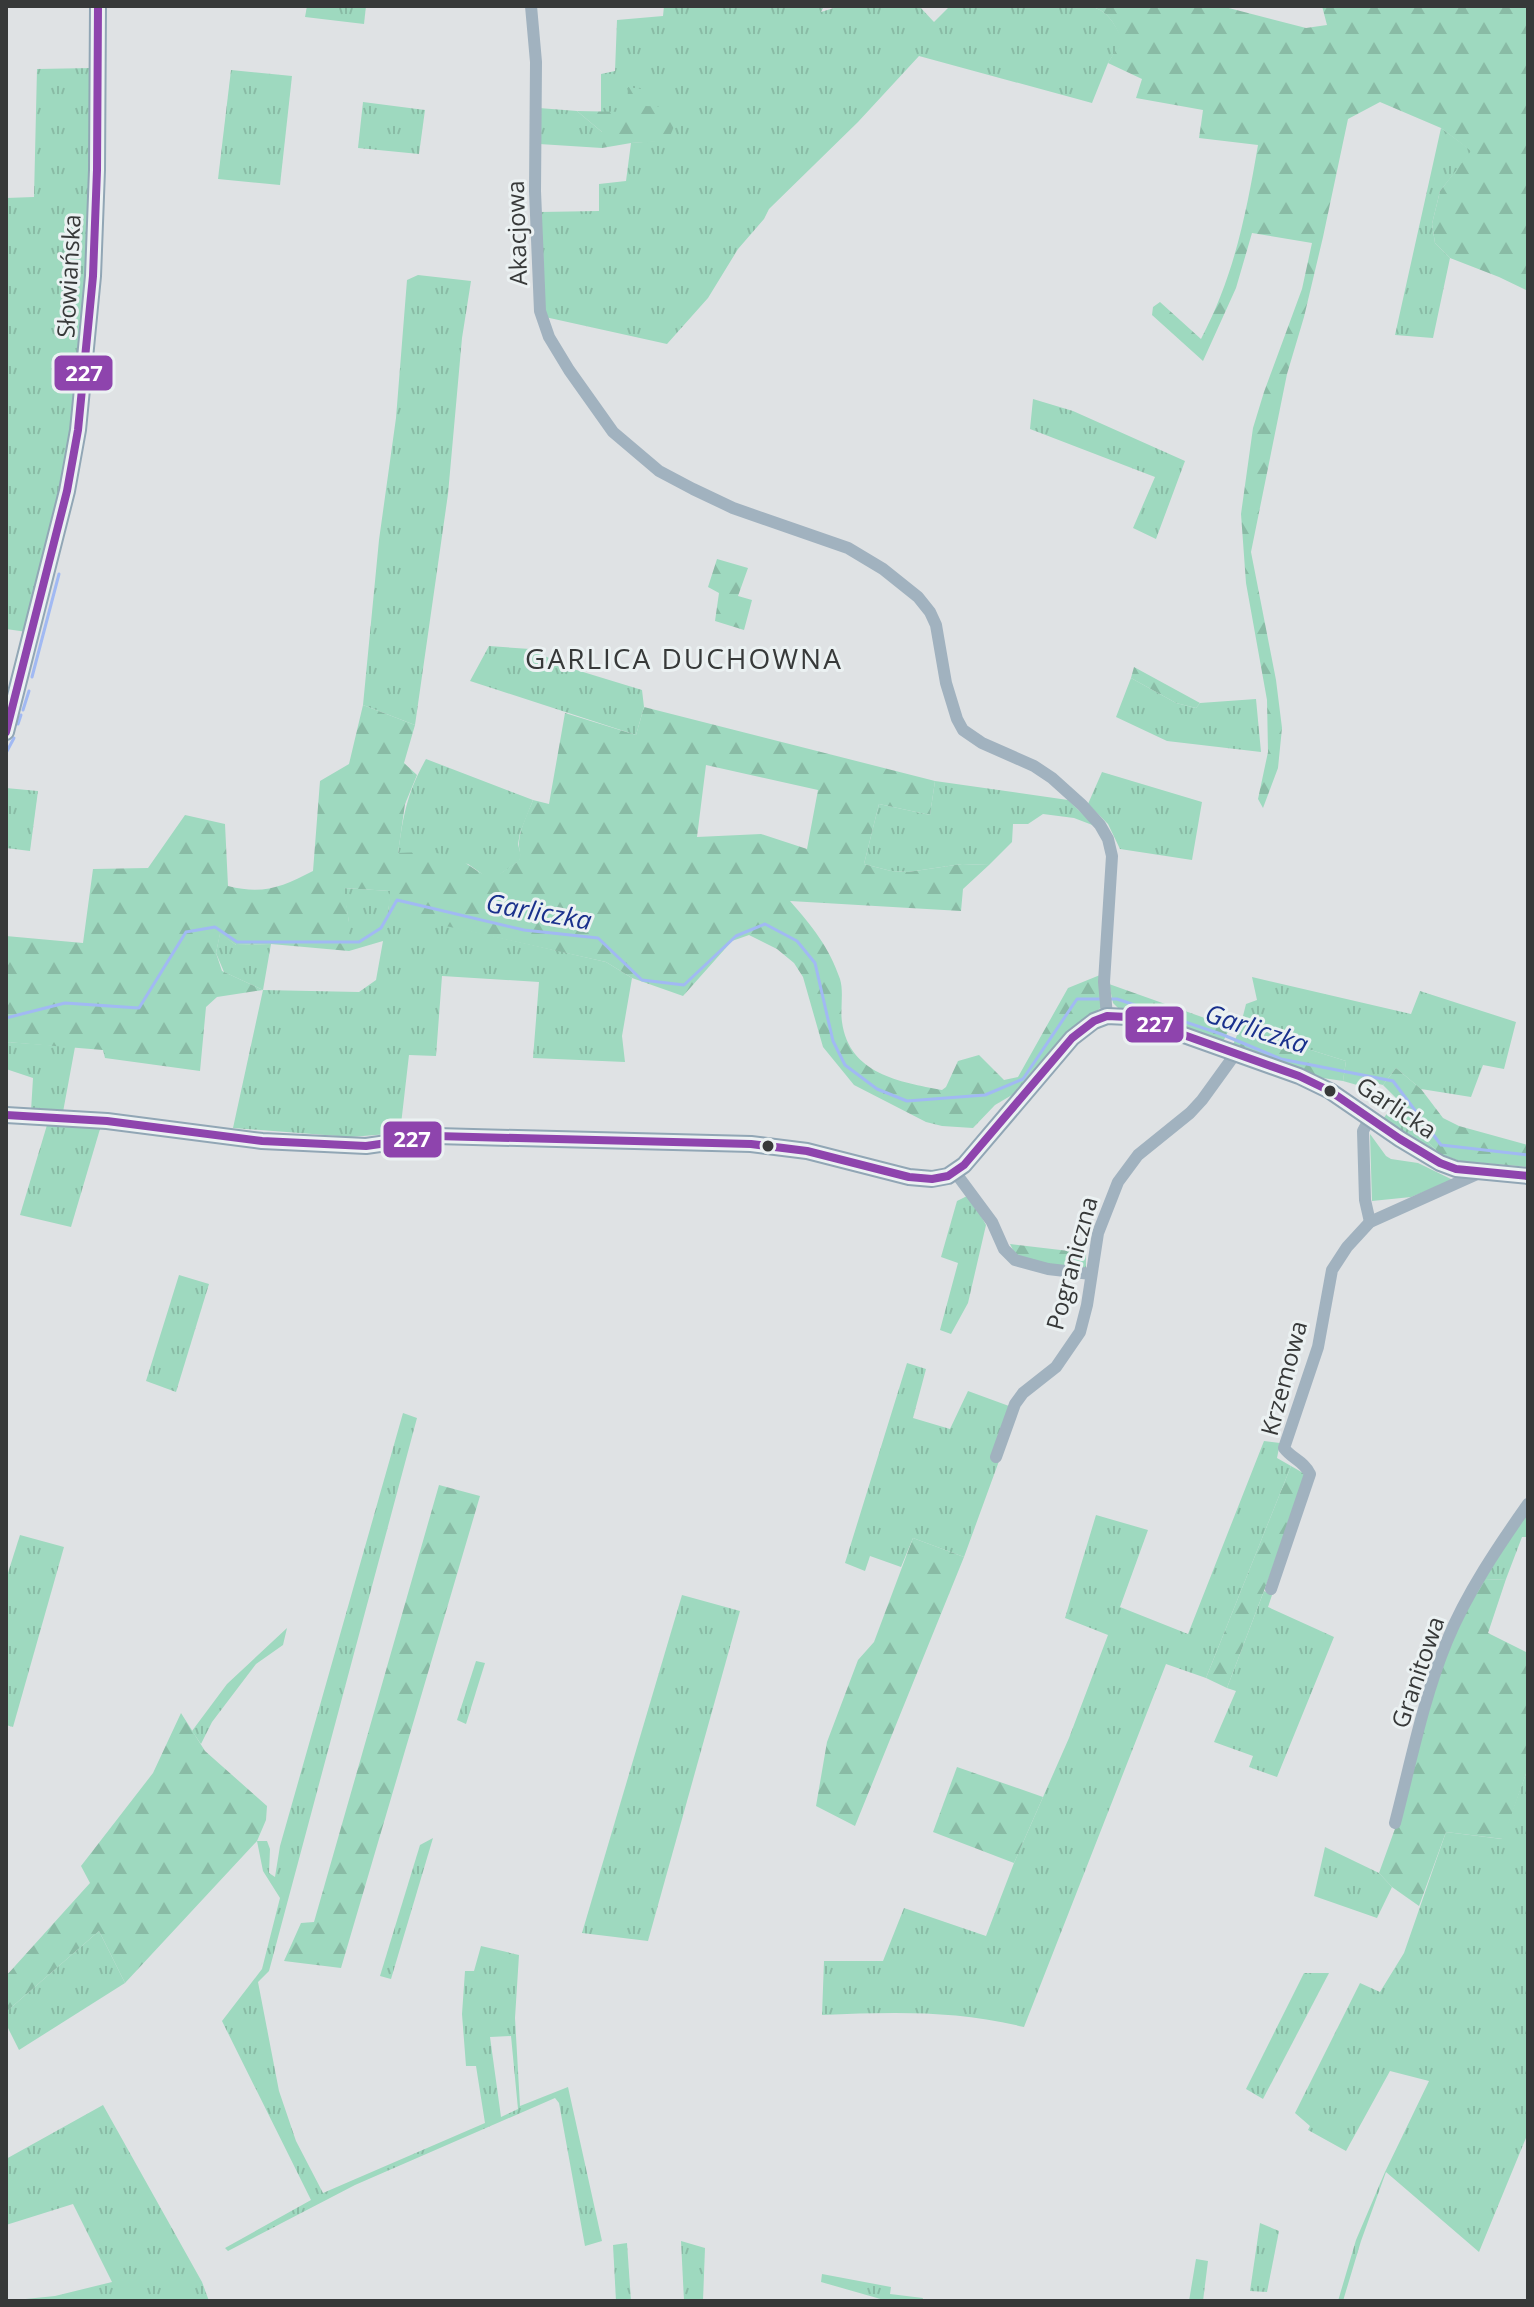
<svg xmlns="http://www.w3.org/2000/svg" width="1534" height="2307" font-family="'Open Sans',sans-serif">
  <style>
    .grass { fill: url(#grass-tufts); fill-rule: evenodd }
    .forest { fill: url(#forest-firs); fill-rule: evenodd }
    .park { fill: #9ed9bf }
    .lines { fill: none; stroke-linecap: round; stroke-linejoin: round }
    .stream { stroke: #a1b9f3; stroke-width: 3 }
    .street { stroke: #a1b2bf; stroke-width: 12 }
    .secondary { stroke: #91a6b5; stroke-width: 18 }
    .bus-1-casing { stroke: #ebf1f2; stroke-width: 14 }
    .bus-1 { stroke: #8e44ad; stroke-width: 8 }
    .bus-dot { fill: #373939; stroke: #ebf1f2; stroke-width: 3 }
    .labels { text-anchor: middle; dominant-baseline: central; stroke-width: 6; stroke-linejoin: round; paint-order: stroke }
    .street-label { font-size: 24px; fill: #373939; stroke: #ebf1f2 }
    .water-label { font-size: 26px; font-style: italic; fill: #19308c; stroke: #ebf1f2 }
    .quarter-label { font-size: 28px; letter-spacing: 2px; fill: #373939; stroke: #ebf1f2 }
    .line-badge { stroke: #ebf1f2; stroke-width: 3 }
    .badge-label { font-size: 22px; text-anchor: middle; font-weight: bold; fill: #fff }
  </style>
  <defs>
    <pattern id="grass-tufts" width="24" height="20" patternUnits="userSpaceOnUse" patternTransform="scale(2)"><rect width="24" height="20" fill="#9ed9bf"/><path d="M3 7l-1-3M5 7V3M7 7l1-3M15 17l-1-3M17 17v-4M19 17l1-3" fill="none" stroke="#89bba5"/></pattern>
    <pattern id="forest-firs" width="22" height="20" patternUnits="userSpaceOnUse" patternTransform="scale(2)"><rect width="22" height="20" fill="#9ed9bf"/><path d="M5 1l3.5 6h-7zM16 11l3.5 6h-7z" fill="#89bba5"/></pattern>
  </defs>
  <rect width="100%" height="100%" fill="#dfe2e4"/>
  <g class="grass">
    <polygon points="307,6 366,6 364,24 305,17"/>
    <path d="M664,6H824L821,12L840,6H919L934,22L950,6H1089C1108,10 1114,23 1123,40L1108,63L1092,103L919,56L858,122L769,209L764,219L738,249L708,298L667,344L545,317L540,212L599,211V184L626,181L631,143L668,140L627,112L601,113V74L615,71L617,20L663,16Z"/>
    <polygon points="92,68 87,276 71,433 27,632 6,629 6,198 34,197 37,69"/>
    <polygon points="231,70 292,76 280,185 218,179"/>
    <polygon points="363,102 425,110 419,154 358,148"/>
    <polygon points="539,108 577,111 602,132 602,148 539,144"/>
    <polygon points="1441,128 1472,151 1440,191 1432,224 1435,243 1450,258 1433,338 1395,335"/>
    <polygon points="418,275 471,281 462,338 448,494 415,725 363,705 379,540 396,418 407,280"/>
    <polygon points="1033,399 1073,411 1185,461 1156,539 1133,528 1155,477 1030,429"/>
    <polygon points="489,646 530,649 570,668 642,690 644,707 636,735 470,681"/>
    <polygon points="1131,678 1176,703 1196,708 1200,703 1256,699 1261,752 1167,741 1116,717"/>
    <path d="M426,759L533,800L520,833L518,844L521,856L519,861L496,877L485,876L468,864L398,854C403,816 407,793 426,759Z"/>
    <polygon points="1102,772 1202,802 1192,860 1120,849 1108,824 1088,804"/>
    <polygon points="935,781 1068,800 1095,826 1074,818 1043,814 1028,824 1013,824 1012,842 989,865 962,864 908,872 891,871 864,864 879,804 930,815"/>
    <polygon points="6,788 38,791 30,851 6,848"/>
    <polygon points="343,888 391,891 388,912 606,962 632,978 622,1036 625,1062 533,1058 539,982 442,976 436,1056 409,1055 400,1133 351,1137 233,1128 263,990 224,972 216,953 220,933 236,945 271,944 263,990 359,992 376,980 383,941 349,951 349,922"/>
    <polygon points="1252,977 1411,1014 1420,991 1516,1022 1504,1069 1483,1065 1471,1097 1421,1089 1396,1068 1383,1085 1375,1083 1371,1089 1343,1081 1346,1061 1240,1028 1246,1004 1257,1000"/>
    <polygon points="6,1042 75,1047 63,1112 31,1111 33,1078 6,1069"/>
    <polygon points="1397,1100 1421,1124 1425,1139 1440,1154 1383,1119"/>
    <polygon points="47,1125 100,1129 71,1227 20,1215"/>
    <polygon points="969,1195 986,1225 968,1303 951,1334 940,1330 958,1263 941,1257 957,1201"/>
    <polygon points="179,1275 209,1284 176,1392 146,1381"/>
    <polygon points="907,1363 926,1369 913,1418 950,1429 968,1391 1009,1406 999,1461 964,1557 913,1538 901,1567 870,1556 865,1571 845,1563"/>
    <path d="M403,1413L417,1418L269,1971L258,1982L279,2091L296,2141L323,2193L485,2123L476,2066H466L462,2014L465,1971H474L481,1946L519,1955L515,2018L520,2106L568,2087L602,2241L585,2246L559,2103L555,2098L355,2185L228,2251L225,2248L311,2200L222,2021L262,1969L280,1898L263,1871L257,1841H267L270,1849L269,1873L275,1877L280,1846ZM511,2036L518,2109L501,2117L490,2037Z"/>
    <path d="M1264,1441L1280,1443L1277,1458L1291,1466L1206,1678L1166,1664L1024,2027C954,2010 893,2012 822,2015L824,1961H883L904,1908L986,1936L1014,1863L1069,1738L1108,1635L1065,1618L1096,1515L1148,1530L1120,1607L1188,1634Z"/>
    <polygon points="1528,1515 1528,1537 1522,1537 1506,1579 1484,1580 1523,1518"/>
    <polygon points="20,1535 64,1547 13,1727 6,1725 6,1579"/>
    <polygon points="1264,1591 1272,1595 1268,1607 1334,1637 1277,1777 1249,1767 1253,1756 1214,1742 1236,1691 1227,1688"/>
    <polygon points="682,1595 740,1611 648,1941 582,1933"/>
    <polygon points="287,1628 283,1645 256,1664 212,1722 201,1744 192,1731 227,1684"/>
    <polygon points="476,1661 485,1663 466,1724 457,1720"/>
    <polygon points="1528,1768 1528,2133 1479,2252 1386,2172 1361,2241 1343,2301 1338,2301 1356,2240 1385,2172 1429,2081 1390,2071 1346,2151 1308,2130 1310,2126 1295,2113 1360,1983 1380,1992 1404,1953 1446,1832 1502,1839"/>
    <polygon points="433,1838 391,1979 380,1976 420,1845"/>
    <polygon points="1325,1847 1379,1873 1392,1887 1377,1918 1314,1896"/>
    <polygon points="99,1931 125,1983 19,2050 6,2024 6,2012"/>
    <polygon points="1304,1973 1329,1973 1263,2099 1246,2089"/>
    <polygon points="103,2105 202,2282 209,2301 6,2301 55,2296 112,2282 73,2204 6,2225 6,2159"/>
    <polygon points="1260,2223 1279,2231 1267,2292 1250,2291"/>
    <polygon points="681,2241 705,2248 703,2301 684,2301"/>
    <polygon points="627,2243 631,2301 616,2301 613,2245"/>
    <polygon points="1196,2259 1208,2261 1203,2301 1189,2301"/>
    <polygon points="822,2274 891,2287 890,2294 923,2298 922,2301 884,2300 821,2282"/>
  </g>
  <g class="forest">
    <path d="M1089,6H1221L1306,28L1327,25L1322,6H1528V291L1499,277L1450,258L1435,243L1432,224L1440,191L1471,151L1441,128L1380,102L1348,119L1323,237L1304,317L1287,374L1251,552L1276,680L1282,728L1278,768L1263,808L1258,799L1268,752L1267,700L1246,583L1241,514L1253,428L1264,392L1302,289L1312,243L1252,233L1236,288L1203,361L1152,315L1153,307L1160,302L1201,339C1234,276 1246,215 1258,145L1199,138L1203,110L1136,98L1142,79L1108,63L1122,40C1114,23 1108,10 1089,6Z"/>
    <polygon points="628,87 641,89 645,106 682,107 668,141 631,143 602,148 602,132 577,111 627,112"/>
    <polygon points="717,559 748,568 738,596 752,600 744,630 715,621 719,593 708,587"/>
    <polygon points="1134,667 1200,703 1196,708 1176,703 1131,678"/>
    <path d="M363,705L415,725L404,763L417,775L405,804L398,853C416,852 437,851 454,857C473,864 485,885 504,871C508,868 516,864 519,860C522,855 518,848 519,842C520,828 528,813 533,800L549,804L565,713L636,735L644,707L935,781L930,815L879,804L864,864L891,871L908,872L962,864L989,865L963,889L961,911L790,901C812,926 829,947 840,979C844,992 840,1009 842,1022C849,1074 900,1082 942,1090L946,1087L958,1061L979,1055L1004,1080L1018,1077L1068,988L1100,975L1102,1007L1069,1031L1012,1095L995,1105L973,1128L942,1126L926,1122L854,1085L823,1047L803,977L794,963L777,949L749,935L732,941L683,996L632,978L606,962L388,913L390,891L344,888L349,922V951L271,944L236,945L220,934L216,953L222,971L263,990L217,997L206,1007L200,1071L105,1058L103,1050L6,1042V936L83,943L93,869L148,868L185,815L225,824L228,886C263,895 282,887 313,871L320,781L349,764ZM706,765L818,790L807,849L761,834L697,837Z"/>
    <polygon points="1109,984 1230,1027 1223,1042 1119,1009 1113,1003"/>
    <polygon points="1240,1028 1346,1061 1343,1081 1316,1077 1232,1047"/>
    <polygon points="1396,1068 1421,1089 1443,1118 1459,1126 1528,1145 1528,1167 1460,1161 1440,1154 1425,1139 1421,1123 1383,1085"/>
    <polygon points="1010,1244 1086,1253 1086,1270 1047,1264 1016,1256"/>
    <polygon points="1291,1466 1305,1474 1305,1483 1227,1688 1206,1678"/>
    <polygon points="439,1485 480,1496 341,1968 284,1961 301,1923 314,1922"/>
    <polygon points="913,1538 964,1557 855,1826 816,1806 827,1742 858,1660 874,1642"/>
    <polygon points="1506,1579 1488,1633 1528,1653 1528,1768 1503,1839 1446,1832 1419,1906 1392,1887 1379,1873 1396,1826 1432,1698 1456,1629 1484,1580"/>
    <polygon points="181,1713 205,1751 267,1806 266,1820 257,1841 125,1983 99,1931 6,2012 6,1976 90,1883 81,1866 153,1773"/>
    <polygon points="957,1767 1043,1797 1014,1863 933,1832"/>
  </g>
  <polygon class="park" points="1370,1134 1386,1156 1391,1159 1418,1163 1453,1180 1411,1197 1372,1201"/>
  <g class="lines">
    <g class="stream">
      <polyline points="32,677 59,574"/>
      <polyline points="23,710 29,691"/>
      <polyline points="18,724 21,715"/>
      <polyline points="6,753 14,738"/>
      <polyline points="1109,999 1117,999 1221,1034 1281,1059 1393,1081 1441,1145 1528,1155"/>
      <polyline points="6,1018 65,1003 139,1008 186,932 215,927 237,942 359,942 381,928 397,900 524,930 598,938 642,980 684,985 736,936 765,924 797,941 815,963 833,1041 845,1065 877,1089 907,1101 985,1095 1023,1079 1077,999 1102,999"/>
    </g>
    <g class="street">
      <polyline points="531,6 536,62 535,191 540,311 549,337 569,370 613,432 659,471 693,489 733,508 848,548 883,569 918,597 930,612 936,625 946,683 957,719 963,730 982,743 1034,766 1052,778 1082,805 1100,825 1108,839 1112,856 1104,982 1107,1016"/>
      <polyline points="1370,1118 1363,1131 1365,1200 1370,1222"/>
      <polyline points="955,1172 992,1222 1004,1249 1015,1260 1048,1269 1091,1274"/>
      <polyline points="996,1457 1015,1404 1023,1393 1056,1367 1080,1332 1087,1305 1098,1233 1118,1182 1138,1155 1190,1113 1202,1100 1236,1053"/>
      <path d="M1271,1589L1310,1474C1304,1461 1292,1459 1284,1448L1318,1347L1332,1270L1347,1247L1370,1222L1477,1174"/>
      <path d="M1395,1823C1411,1762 1423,1699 1447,1641C1466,1594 1499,1545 1528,1504"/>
    </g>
    <g class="secondary">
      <polyline points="6,732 67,491 78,430 93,276 97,170 98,6"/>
      <polyline points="6,1115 107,1121 262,1141 366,1146 436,1136 751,1144 807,1151 909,1177 932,1179 948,1176 964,1165 1072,1038 1094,1021 1107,1016 1128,1017 1153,1024 1299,1076 1330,1091 1400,1139 1440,1163 1456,1169 1528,1176"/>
    </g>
    <defs>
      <g id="bus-1">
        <polyline points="6,732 67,491 78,430 93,276 97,170 98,6"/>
        <polyline points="6,1115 107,1121 262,1141 366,1146 436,1136 751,1144 807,1151 909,1177 932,1179 948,1176 964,1165 1072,1038 1094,1021 1107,1016 1128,1017 1153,1024 1299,1076 1330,1091 1400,1139 1440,1163 1456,1169 1528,1176"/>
      </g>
    </defs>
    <use href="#bus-1" class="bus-1-casing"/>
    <use href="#bus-1" class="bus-1"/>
  </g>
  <g class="bus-dot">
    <circle cx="1330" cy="1091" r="7"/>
    <circle cx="768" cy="1146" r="7"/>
  </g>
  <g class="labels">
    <g class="street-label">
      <text transform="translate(516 233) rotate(-92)">Akacjowa</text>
      <text transform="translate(68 276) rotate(-87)">Słowiańska</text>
      <text transform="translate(1397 1107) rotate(34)">Garlicka</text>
      <text transform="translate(1071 1263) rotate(-75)">Pograniczna</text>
      <text transform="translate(1283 1378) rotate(-75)">Krzemowa</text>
      <text transform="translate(1417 1672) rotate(-71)">Granitowa</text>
    </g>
    <g class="water-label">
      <text transform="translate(539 911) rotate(10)">Garliczka</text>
      <text transform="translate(1257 1028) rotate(18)">Garliczka</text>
    </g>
    <g class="quarter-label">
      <text x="684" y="658">GARLICA DUCHOWNA</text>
    </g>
  </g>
  <g class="line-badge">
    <rect x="53" y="354" width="61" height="38" rx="8" fill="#8e44ad"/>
    <rect x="1124" y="1005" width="61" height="39" rx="8" fill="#8e44ad"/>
    <rect x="382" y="1120" width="61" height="39" rx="8" fill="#8e44ad"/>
  </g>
  <g class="badge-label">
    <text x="84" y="381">227</text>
    <text x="1155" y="1032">227</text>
    <text x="412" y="1147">227</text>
  </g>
  <rect width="1534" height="2307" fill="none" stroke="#373939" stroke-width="16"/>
</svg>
